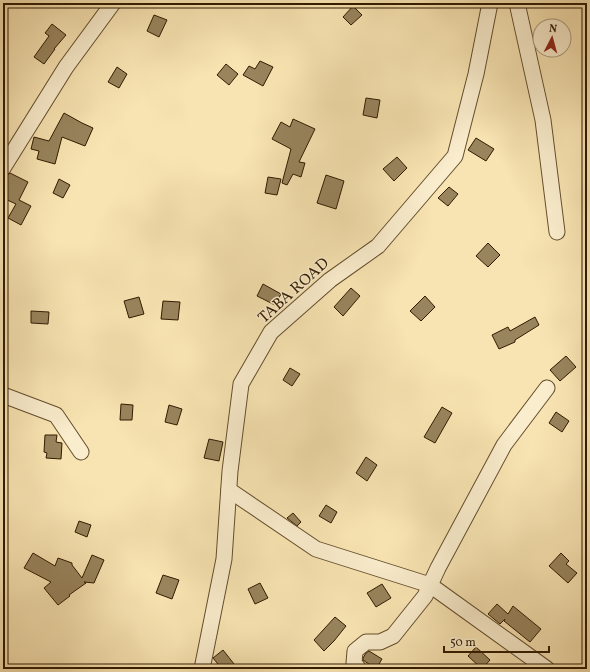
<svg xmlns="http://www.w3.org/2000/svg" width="590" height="672" font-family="Vollkorn,serif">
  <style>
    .building { fill: #98845d; stroke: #311b00 }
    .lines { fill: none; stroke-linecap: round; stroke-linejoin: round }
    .street-casing { stroke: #634d2c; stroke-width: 17 }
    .street { stroke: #faedcd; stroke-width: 15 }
    .labels { text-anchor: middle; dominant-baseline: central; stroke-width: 3; stroke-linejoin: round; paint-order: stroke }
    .street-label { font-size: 16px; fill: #311b00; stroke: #faedcd }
  </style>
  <rect width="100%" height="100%" fill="#f8e4b2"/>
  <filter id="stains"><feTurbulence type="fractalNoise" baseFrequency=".005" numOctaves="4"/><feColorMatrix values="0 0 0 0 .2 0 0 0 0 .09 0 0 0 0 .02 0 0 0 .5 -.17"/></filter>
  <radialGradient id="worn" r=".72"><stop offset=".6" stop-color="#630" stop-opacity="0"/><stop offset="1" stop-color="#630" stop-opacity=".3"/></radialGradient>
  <g class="building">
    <polygon points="353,6 362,15 351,25 343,17"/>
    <polygon points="154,15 167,20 159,37 147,31"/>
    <polygon points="52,24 66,35 54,49 55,49 44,64 34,57 49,36 45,33"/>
    <polygon points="260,61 273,67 263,86 243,75 249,66 255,69"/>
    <polygon points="226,64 238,74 229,85 217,75"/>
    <polygon points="117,67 127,74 119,88 108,82"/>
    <polygon points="366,98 380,100 377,118 363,115"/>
    <polygon points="64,113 82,123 93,128 85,146 62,137 55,164 37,159 39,151 31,149 34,137 49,141"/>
    <polygon points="293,119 315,129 299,162 305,163 301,177 293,174 287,185 282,183 291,149 272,139 281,122 290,127"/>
    <polygon points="476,138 494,149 486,161 468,150"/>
    <polygon points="397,157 407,168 394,181 383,169"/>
    <polygon points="10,173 28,182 19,200 31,206 21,225 8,218 16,204 3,198 3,184 7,176"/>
    <polygon points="326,175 344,181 336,209 317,203"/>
    <polygon points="268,177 281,179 277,195 265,193"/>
    <polygon points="59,179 70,185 63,198 53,193"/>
    <polygon points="449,187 458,194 448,206 438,198"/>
    <polygon points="488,243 500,255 488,267 476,256"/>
    <polygon points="263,284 281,294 275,305 257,296"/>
    <polygon points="351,288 360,296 343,316 334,307"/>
    <polygon points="425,296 435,307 421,321 410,311"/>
    <polygon points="139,297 144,314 129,318 124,301"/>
    <polygon points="163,301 180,302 178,320 161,319"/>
    <polygon points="31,311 49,312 48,324 31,323"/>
    <polygon points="535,317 539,325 515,340 515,342 499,349 492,335 508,327 510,331"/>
    <polygon points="566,356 576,367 560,381 550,370"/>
    <polygon points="290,368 300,374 292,386 283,380"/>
    <polygon points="121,404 133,405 132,420 120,420"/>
    <polygon points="169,405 182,409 177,425 165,422"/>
    <polygon points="442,407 452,413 435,443 424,437"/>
    <polygon points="556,412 569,421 562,432 549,423"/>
    <polygon points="45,435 57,435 56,442 62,443 61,459 46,458 47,453 44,452"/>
    <polygon points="209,439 223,442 219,461 204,458"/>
    <polygon points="366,457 377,465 367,481 356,473"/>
    <polygon points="326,505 337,512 331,523 319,516"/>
    <polygon points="293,513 301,522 297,526 287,518"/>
    <polygon points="79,521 91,525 87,537 75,532"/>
    <polygon points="33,553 55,566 58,558 72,563 72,565 82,578 92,555 104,560 94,583 84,582 86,583 69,595 70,596 58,605 44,588 51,582 24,568"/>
    <polygon points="561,553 569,561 566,564 577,573 568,583 549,566"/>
    <polygon points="163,575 179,580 172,599 156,593"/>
    <polygon points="260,583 268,598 255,604 248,589"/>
    <polygon points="382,584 391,598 376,607 367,593"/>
    <polygon points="497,604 508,614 513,606 541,629 530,642 504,621 505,619 500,624 488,614"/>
    <polygon points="335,617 346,626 334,641 324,651 314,640"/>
    <polygon points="476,647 490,660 482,669 468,656"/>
    <polygon points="223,650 238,669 222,669 213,658"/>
    <polygon points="369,651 382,659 376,669 363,660 363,658 366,653"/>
  </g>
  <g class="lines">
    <defs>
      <g id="street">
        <polyline points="517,3 543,120 557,232"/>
        <polyline points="3,168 66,67 113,3"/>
        <polyline points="3,395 56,415 81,452"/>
        <polyline points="229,490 316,549 430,585 547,669"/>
        <polyline points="202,669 224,559 230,471 241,384 271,332 330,280 378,246 455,156 476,74 490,3"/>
        <polyline points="359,669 354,663 355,651 366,642 380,642 393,636 425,596 438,568 504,445 547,388"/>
      </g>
    </defs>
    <use href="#street" class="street-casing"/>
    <use href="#street" class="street"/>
  </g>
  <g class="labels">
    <g class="street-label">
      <text transform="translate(294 291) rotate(-42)">TABA ROAD</text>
    </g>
  </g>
  <rect width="590" height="672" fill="none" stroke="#f8e4b2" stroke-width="16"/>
  <rect x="4" y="4" width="582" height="664" fill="none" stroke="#311b00" stroke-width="2"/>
  <rect x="8" y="8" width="574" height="656" fill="none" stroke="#311b00"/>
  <g transform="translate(552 38) rotate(6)"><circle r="19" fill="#faedcd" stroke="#aa997b"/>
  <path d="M0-3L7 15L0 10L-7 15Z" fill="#8f2418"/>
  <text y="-6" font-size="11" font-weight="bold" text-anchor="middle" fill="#311b00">N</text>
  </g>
  <path d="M444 646v6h105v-6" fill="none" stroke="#311b00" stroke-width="2"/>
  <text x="450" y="646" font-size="12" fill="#311b00" stroke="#faedcd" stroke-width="3" paint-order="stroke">50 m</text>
  <rect width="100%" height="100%" filter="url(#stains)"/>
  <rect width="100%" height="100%" fill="url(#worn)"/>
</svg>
